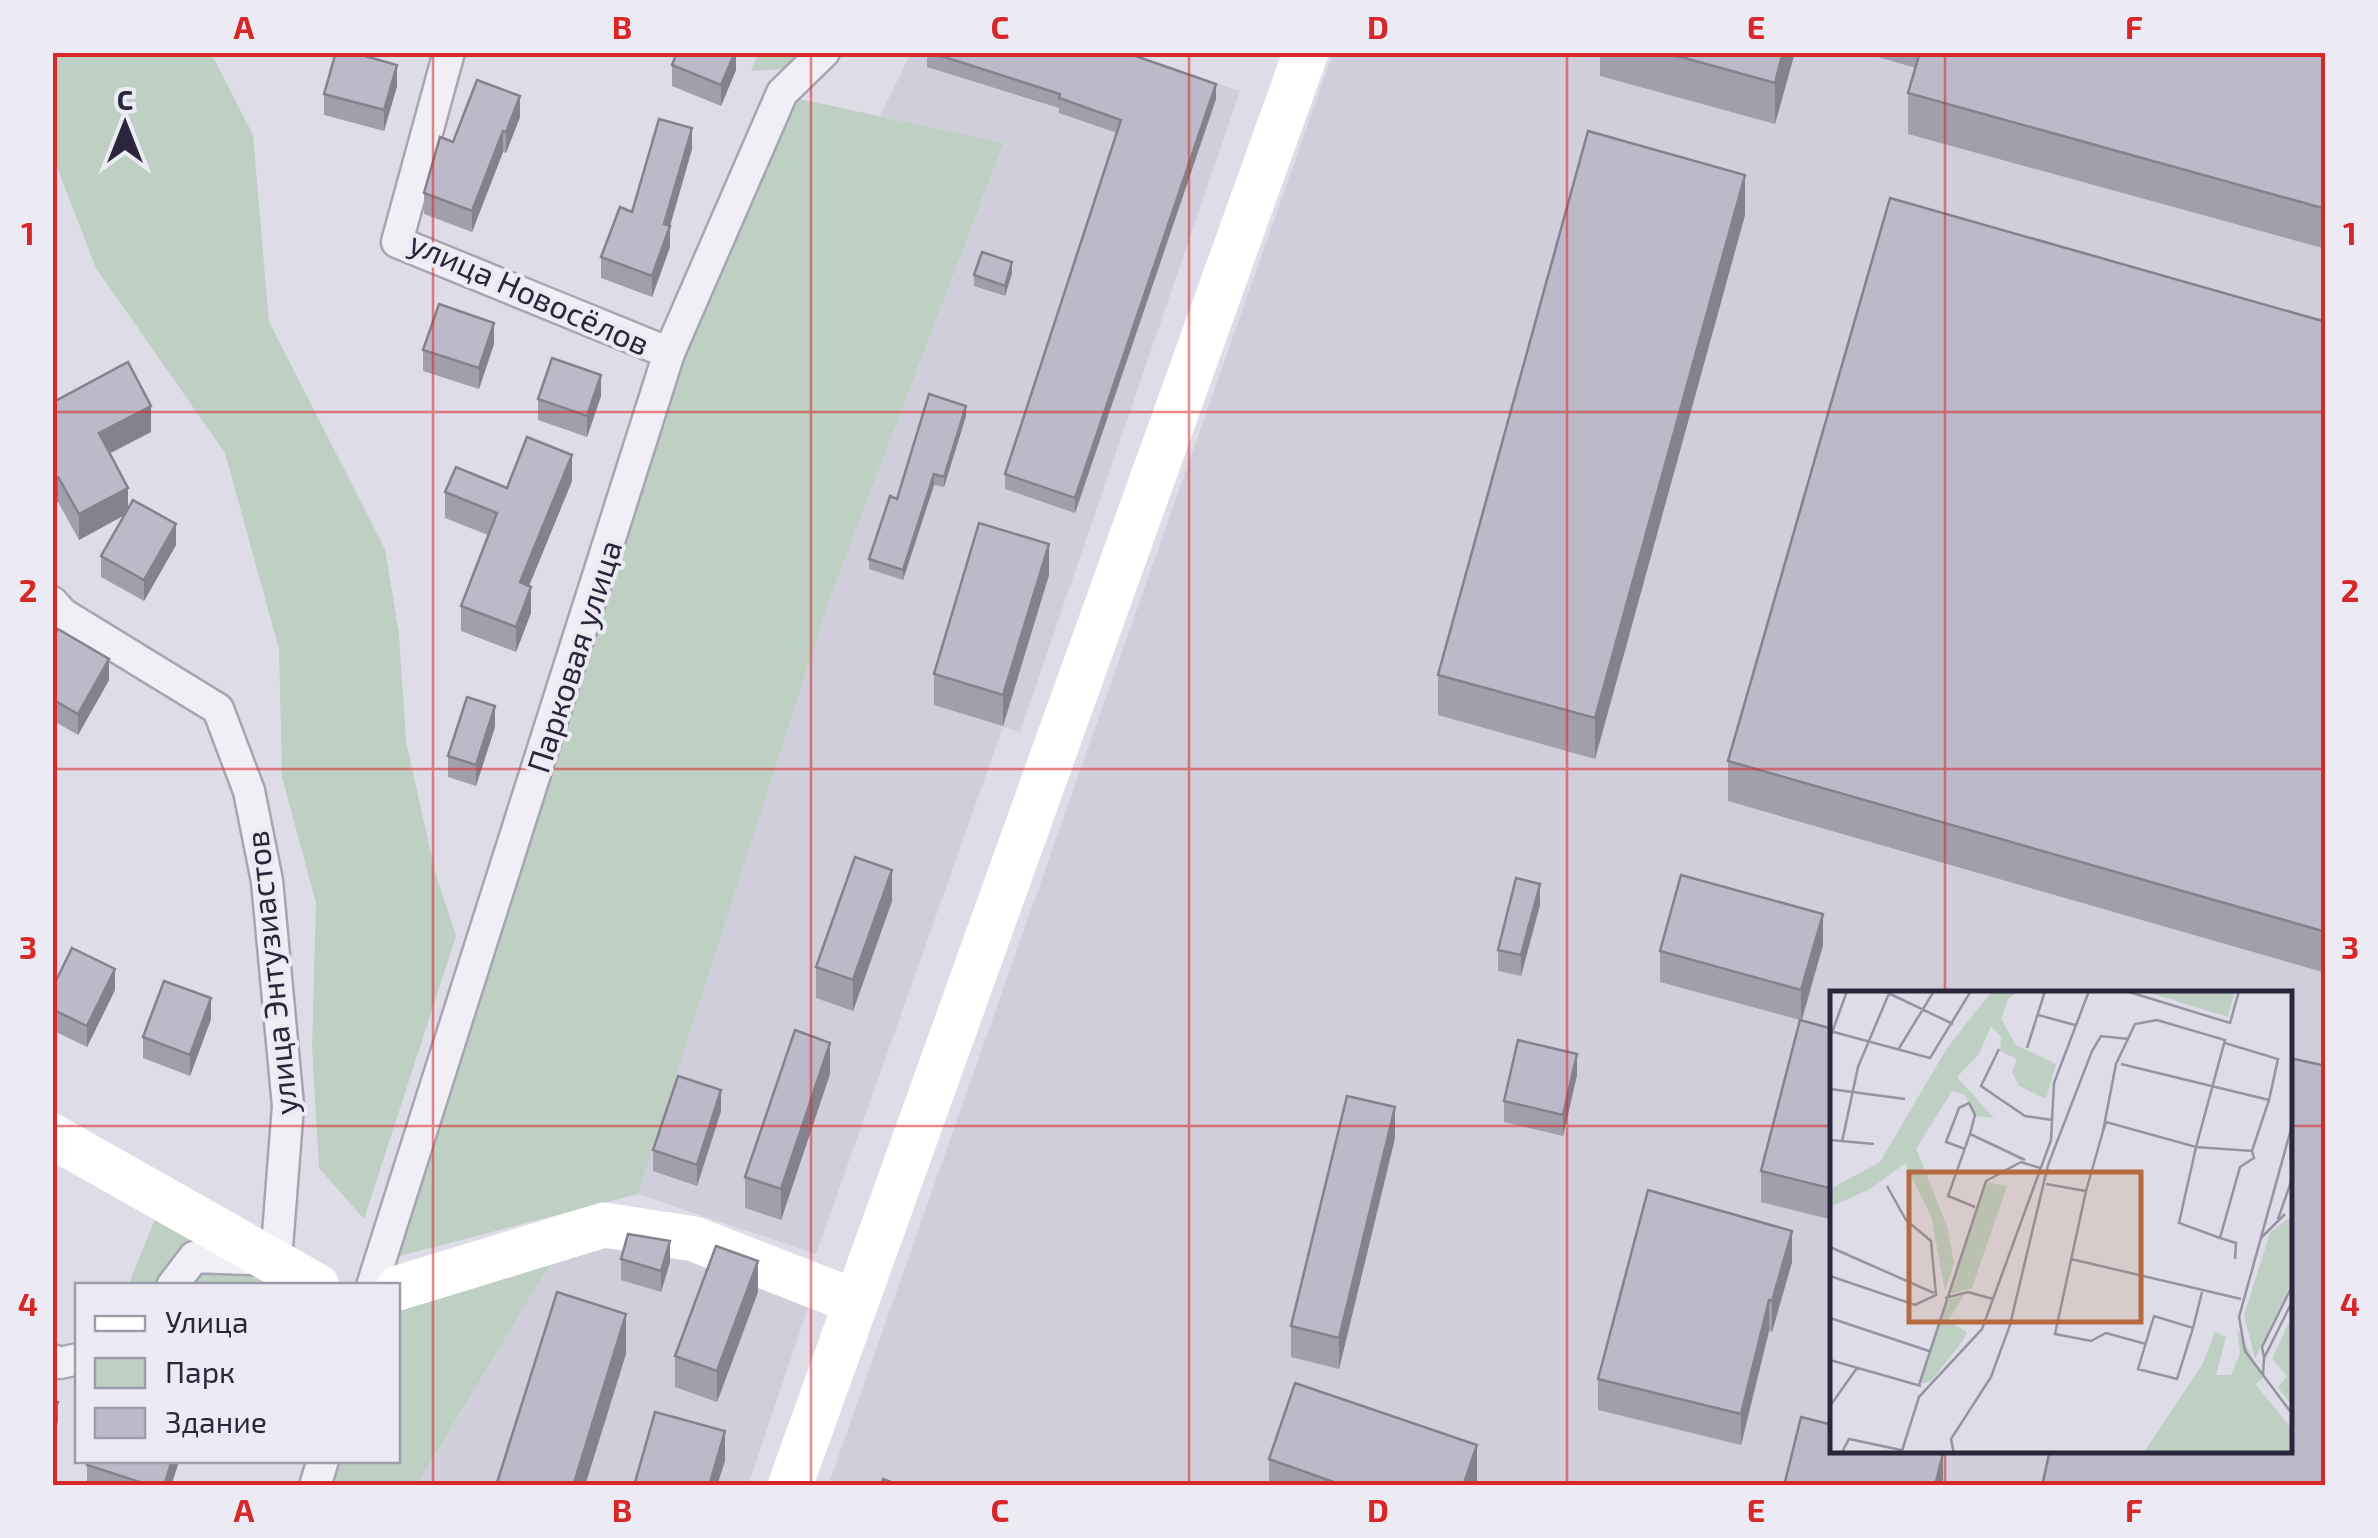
<svg xmlns="http://www.w3.org/2000/svg" width="2378" height="1538" font-family="'Exo 2',sans-serif">
  <style>
    .built { fill: #d0cedb; fill-rule: evenodd }
    .green { fill: #bdd0c3 }
    .lines { fill: none; stroke-linecap: round; stroke-linejoin: round }
    .street-casing { stroke: #a8a5b3; stroke-width: 35 }
    .street { stroke: #f0eff5; stroke-width: 30 }
    .secondary { stroke: #fff; stroke-width: 45 }
    .wall { fill: #a29fad }
    .shaded-wall { fill: #84828d }
    .building { fill: #bcb9c9; stroke: #84828d; stroke-width: 2.5 }
    .grid { fill: none; stroke: #d62828; stroke-width: 2.5; stroke-opacity: 0.55 }
    .labels { text-anchor: middle; dominant-baseline: central; stroke-width: 8; stroke-linejoin: round; paint-order: stroke }
    .street-label { font-size: 32px; fill: #2a263c; stroke: #ecebf4 }
    .inset-road { fill: none; stroke: #9693a2; stroke-width: 2.5 }
    .view { fill: #b56b3f; fill-opacity: 0.15; stroke: #b56b3f; stroke-width: 5 }
    .inset-edge { fill: none; stroke: #2a263c; stroke-width: 5 }
    .neatline { fill: none; stroke: #d62828; stroke-width: 4 }
    .grid-label { font-size: 32px; text-anchor: middle; font-weight: bold; fill: #d62828 }
  </style>
  <rect width="100%" height="100%" fill="#dedce6"/>
  <g class="built">
    <polygon points="911,53 1129,53 1240,91 1020,732 1003,727 816,1254 638,1194 830,598 1004,144 880,116"/>
    <path d="M1333,53H2325V1485L828,1486ZM1833,993H2290V1450H1833Z"/>
    <polygon points="614,1241 691,1259 809,1305 748,1485 417,1486 555,1256"/>
  </g>
  <g class="green">
    <polygon points="53,52 211,53 253,135 269,322 385,549 399,634 406,741 435,872 456,936 364,1219 319,1168 312,1047 316,903 282,777 279,649 225,453 96,268 53,157"/>
    <polygon points="758,53 758,52 801,53 783,69 751,71"/>
    <polygon points="795,98 1004,143 830,598 638,1194 396,1257 683,354"/>
    <polygon points="160,1207 285,1286 128,1286"/>
    <polygon points="555,1256 417,1485 331,1486 339,1461 398,1460 398,1308"/>
  </g>
  <g class="lines">
    <defs>
      <g id="street">
        <polyline points="449,52 397,242 669,353"/>
        <polyline points="52,602 63,614 218,709 249,791 267,881 288,1106 276,1260 194,1257 172,1286"/>
        <polyline points="372,1286 669,353 782,93 824,52"/>
        <polyline points="52,1360 60,1363 78,1359"/>
        <polyline points="315,1486 323,1460"/>
      </g>
    </defs>
    <use href="#street" class="street-casing"/>
    <use href="#street" class="street"/>
    <g class="secondary">
      <polyline points="52,1136 317,1286"/>
      <polyline points="398,1288 604,1225 694,1239 856,1302"/>
      <polyline points="790,1486 1306,52"/>
    </g>
  </g>
  <g class="wall">
    <polygon points="736,52 736,70 721,106 672,86 672,65"/>
    <polygon points="927,52 1216,99 1075,513 1005,489 1005,474 1117,133 1059,113 1059,108 927,67"/>
    <polygon points="1600,52 1795,52 1775,124 1600,76"/>
    <polygon points="1878,52 2326,52 2326,249 1908,134 1908,93 1916,68 1878,57"/>
    <polygon points="397,86 384,131 324,115 324,94"/>
    <polygon points="520,117 506,153 503,152 472,232 424,214 424,193"/>
    <polygon points="692,149 670,226 670,247 652,297 601,278 601,257 632,212"/>
    <polygon points="1745,215 1595,759 1438,715 1438,675"/>
    <polygon points="1012,273 1005,296 974,286 974,275"/>
    <polygon points="2326,322 2326,973 1728,801 1728,761"/>
    <polygon points="494,344 479,389 423,371 423,350"/>
    <polygon points="52,392 57,400 151,432 110,453 128,507 176,545 144,601 101,577 101,556 123,516 79,540 58,502 52,505"/>
    <polygon points="601,396 587,437 538,420 538,399"/>
    <polygon points="966,416 944,487 934,485 903,580 869,569 869,559 897,499"/>
    <polygon points="572,481 529,586 531,613 516,652 461,631 461,606 488,535 445,518 445,492 507,488"/>
    <polygon points="1049,575 1003,726 934,705 934,674"/>
    <polygon points="52,639 109,680 78,735 52,720"/>
    <polygon points="495,727 476,786 448,777 448,756"/>
    <polygon points="892,901 853,1011 816,998 816,967"/>
    <polygon points="1540,905 1521,976 1498,971 1498,950"/>
    <polygon points="1823,945 1802,1021 1833,1029 1833,1220 1761,1202 1761,1171 1800,1020 1660,982 1660,951"/>
    <polygon points="52,989 115,990 87,1047 52,1030"/>
    <polygon points="211,1019 190,1076 143,1058 143,1037"/>
    <polygon points="830,1074 781,1220 745,1208 745,1177"/>
    <polygon points="1577,1075 1563,1136 1504,1122 1504,1101"/>
    <polygon points="721,1111 697,1186 653,1171 653,1150"/>
    <polygon points="1395,1138 1339,1369 1291,1357 1291,1326"/>
    <polygon points="621,1259 670,1262 661,1292 621,1280"/>
    <polygon points="1792,1262 1772,1332 1769,1331 1741,1445 1598,1410 1598,1379"/>
    <polygon points="758,1292 717,1402 675,1387 675,1356"/>
    <polygon points="1269,1459 1477,1486 1269,1486"/>
    <polygon points="178,1460 171,1486 87,1486 87,1465"/>
  </g>
  <g class="shaded-wall">
    <polygon points="735,52 736,52 736,70 721,106 721,85"/>
    <polygon points="1783,52 1795,52 1775,124 1775,83"/>
    <polygon points="397,65 397,86 384,131 384,110"/>
    <polygon points="1216,84 1216,99 1075,513 1075,498"/>
    <polygon points="520,96 520,117 506,153 506,132"/>
    <polygon points="692,128 692,149 667,236 670,226 670,247 652,297 652,276 664,224"/>
    <polygon points="503,131 503,152 472,232 472,211"/>
    <polygon points="1745,175 1745,215 1595,759 1595,718"/>
    <polygon points="1012,262 1012,273 1005,296 1005,286"/>
    <polygon points="494,323 494,344 479,389 479,368"/>
    <polygon points="601,375 601,396 587,437 587,416"/>
    <polygon points="151,406 151,432 99,459 99,433"/>
    <polygon points="966,406 966,416 944,487 944,477"/>
    <polygon points="572,455 572,481 520,608 520,582"/>
    <polygon points="934,474 934,485 903,580 903,570"/>
    <polygon points="58,477 58,502 52,505 52,480"/>
    <polygon points="128,488 128,513 79,540 79,514"/>
    <polygon points="176,524 176,545 144,601 144,580"/>
    <polygon points="1049,544 1049,575 1003,726 1003,695"/>
    <polygon points="531,587 531,613 516,652 516,627"/>
    <polygon points="109,659 109,680 78,735 78,714"/>
    <polygon points="495,706 495,727 476,786 476,765"/>
    <polygon points="892,870 892,901 853,1011 853,980"/>
    <polygon points="1540,884 1540,905 1521,976 1521,955"/>
    <polygon points="1823,914 1823,945 1801,1021 1801,990"/>
    <polygon points="115,969 115,990 87,1047 87,1026"/>
    <polygon points="211,998 211,1019 190,1076 190,1055"/>
    <polygon points="830,1043 830,1074 781,1220 781,1189"/>
    <polygon points="1577,1054 1577,1075 1563,1136 1563,1115"/>
    <polygon points="721,1090 721,1111 697,1186 697,1165"/>
    <polygon points="1395,1107 1395,1138 1339,1369 1339,1338"/>
    <polygon points="1792,1231 1792,1262 1772,1332 1772,1301"/>
    <polygon points="670,1241 670,1262 661,1292 661,1271"/>
    <polygon points="758,1261 758,1292 717,1402 717,1371"/>
    <polygon points="1769,1300 1769,1331 1741,1445 1741,1414"/>
    <polygon points="626,1314 626,1354 585,1486 573,1486"/>
    <polygon points="58,1402 58,1422 52,1440 52,1419"/>
    <polygon points="725,1431 725,1461 717,1486 709,1486"/>
    <polygon points="1477,1445 1477,1486 1463,1486"/>
    <polygon points="1943,1453 1943,1486 1935,1486"/>
    <polygon points="172,1460 178,1460 178,1465 171,1486 164,1486"/>
  </g>
  <g class="building">
    <polygon points="336,52 351,52 397,65 384,110 324,94"/>
    <polygon points="677,52 735,52 721,85 672,65"/>
    <polygon points="929,52 1124,52 1216,84 1075,498 1005,474 1121,120 1059,98 1060,94"/>
    <polygon points="1663,52 1783,52 1775,83"/>
    <polygon points="1920,52 2326,52 2326,209 1908,93"/>
    <polygon points="477,80 520,96 506,132 503,131 472,211 424,193 440,137 453,142"/>
    <polygon points="659,119 692,128 664,224 670,226 652,276 601,257 620,207 632,212"/>
    <polygon points="1588,131 1745,175 1595,718 1438,675"/>
    <polygon points="1890,198 2326,322 2326,932 1728,761"/>
    <polygon points="982,252 1012,262 1005,286 974,275"/>
    <polygon points="439,304 494,323 479,368 423,350"/>
    <polygon points="552,358 601,375 587,416 538,399"/>
    <polygon points="128,362 151,406 99,433 128,488 79,514 58,477 52,480 52,392 57,400"/>
    <polygon points="929,394 966,406 944,477 934,474 903,570 869,559 890,496 897,499"/>
    <polygon points="527,437 572,455 520,582 531,587 516,627 461,606 497,513 445,492 456,467 507,488"/>
    <polygon points="133,500 176,524 144,580 101,556"/>
    <polygon points="979,523 1049,544 1003,695 934,674"/>
    <polygon points="58,629 109,659 78,714 52,699 52,639"/>
    <polygon points="467,697 495,706 476,765 448,756"/>
    <polygon points="855,857 892,870 853,980 816,967"/>
    <polygon points="1681,875 1823,914 1801,990 1660,951"/>
    <polygon points="1516,878 1540,884 1521,955 1498,950"/>
    <polygon points="72,948 115,969 87,1026 52,1009 52,989"/>
    <polygon points="164,981 211,998 190,1055 143,1037"/>
    <polygon points="1800,1020 1833,1029 1833,1189 1761,1171"/>
    <polygon points="795,1030 830,1043 781,1189 745,1177"/>
    <polygon points="1518,1040 1577,1054 1563,1115 1504,1101"/>
    <polygon points="2290,1058 2326,1066 2326,1486 2042,1486 2050,1450 2290,1450"/>
    <polygon points="678,1076 721,1090 697,1165 653,1150"/>
    <polygon points="1347,1096 1395,1107 1339,1338 1291,1326"/>
    <polygon points="1648,1190 1792,1231 1772,1301 1769,1300 1741,1414 1598,1379"/>
    <polygon points="628,1234 670,1241 661,1271 621,1259"/>
    <polygon points="716,1246 758,1261 717,1371 675,1356"/>
    <polygon points="557,1292 626,1314 573,1486 496,1486"/>
    <polygon points="1295,1383 1477,1445 1463,1486 1345,1486 1269,1459"/>
    <polygon points="52,1400 58,1402 52,1419"/>
    <polygon points="655,1412 725,1431 709,1486 634,1486"/>
    <polygon points="1801,1417 1833,1425 1833,1450 1934,1450 1943,1453 1935,1486 1784,1486"/>
    <polygon points="89,1460 172,1460 164,1486 152,1486 87,1465"/>
    <polygon points="883,1479 901,1486 881,1486"/>
  </g>
  <path class="grid" d="M433,52V1486M811,52V1486M1189,52V1486M1567,52V1486M1945,52V993M52,412H2326M52,769H2326M52,1126H1833M2290,1126H2326M1945,1450V1486"/>
  <g class="labels">
    <g class="street-label">
      <text transform="translate(530 292) rotate(24)">улица Новосёлов</text>
      <text transform="translate(573 656) rotate(-72)">Парковая улица</text>
      <text transform="translate(270 973) rotate(-96)">улица Энтузиастов</text>
    </g>
  </g>
  <g transform="translate(1830 991)">
    <rect width="462" height="462" fill="#dedce6"/>
    <path d="M162,0H190L178,8L171,28L186,54L226,73L216,108L189,95L182,81L187,68L170,60L171,46L161,35L149,63L127,86L164,127L147,125L135,104L122,100L86,158L117,235L124,272L115,300L101,225L75,172L42,197L0,216V198L50,171L117,57ZM313,0H405L398,26ZM157,191L177,195L142,297L118,304ZM462,224V290L425,368L414,324L440,242ZM134,304L118,330L137,341L134,348L101,390L90,393L117,309ZM462,324V415L448,396L457,385L442,368ZM407,337L433,387L425,393L462,438V462L313,463L372,374L385,341L396,346L386,384H401L410,362Z" fill="#bdd0c3"/>
    <path class="inset-road" d="M54,0L123,33M296,0L400,32L409,0M208,24L245,34M0,40L100,67L141,0M0,47L17,0M395,52L448,68L439,109M197,57L215,0M169,58L151,95L195,125L222,129M68,59L104,0M291,73L439,109L422,160L366,156L349,232L390,247M0,98L75,108M463,131L409,326L415,360L463,424M140,143L195,169M0,149L44,153M12,151L28,76L60,0M135,158L116,151L129,117L139,112L145,124L140,143L118,205L145,216M216,193L256,200L273,140L276,131L366,156L395,49L327,29L305,33L286,73L273,140M256,200L225,343L261,350L276,342L316,353M448,228L462,188L460,152M431,247L455,223M0,256L104,302M241,268L411,308M405,268L406,252L390,247L410,176L424,167L422,160M0,285L85,314L106,304L101,250L76,229L57,195M115,307L138,301L163,308M0,327L99,360M363,337L347,388L308,378L324,325L363,337L372,301M434,366L432,356L463,293M0,369L91,395M433,384L434,367L463,309M89,394L156,190L191,171L210,177M0,415L27,377M11,463L19,448L71,459M71,463L89,406L152,338L221,149L224,92L259,0M124,463L121,448L161,386L180,334L218,174L262,60L271,45L299,48"/>
    <path class="view" d="M79,181H311V331H79Z"/>
    <rect width="462" height="462" class="inset-edge"/>
  </g>
  <rect width="2378" height="1538" fill="none" stroke="#ecebf4" stroke-width="110"/>
  <rect x="75" y="1283" width="325" height="180" fill="#ecebf4" stroke="#9e9caa" stroke-width="2.5"/>
  <rect x="95" y="1316" width="50" height="15" fill="#ffffff" stroke="#9e9caa" stroke-width="2.5"/>
  <text x="165" y="1333" font-size="30" fill="#2a263c">Улица</text>
  <rect x="95" y="1358" width="50" height="30" fill="#bdd0c3" stroke="#9e9caa" stroke-width="2.5"/>
  <text x="165" y="1383" font-size="30" fill="#2a263c">Парк</text>
  <rect x="95" y="1408" width="50" height="30" fill="#bcb9c9" stroke="#9e9caa" stroke-width="2.5"/>
  <text x="165" y="1433" font-size="30" fill="#2a263c">Здание</text>
  <g transform="translate(125 125)" stroke="#ecebf4" stroke-width="8" paint-order="stroke">
  <path d="M0-8L18 38L0 25L-18 38Z" fill="#2a263c"/>
  <text y="-15" font-size="28" font-weight="bold" text-anchor="middle" fill="#2a263c">С</text>
  </g>
  <rect x="55" y="55" width="2268" height="1428" class="neatline"/>
  <g class="grid-label">
    <text x="244" y="39">A</text>
    <text x="622" y="39">B</text>
    <text x="1000" y="39">C</text>
    <text x="1378" y="39">D</text>
    <text x="1756" y="39">E</text>
    <text x="2134" y="39">F</text>
    <text x="28" y="245">1</text>
    <text x="2350" y="245">1</text>
    <text x="28" y="602">2</text>
    <text x="2350" y="602">2</text>
    <text x="28" y="959">3</text>
    <text x="2350" y="959">3</text>
    <text x="28" y="1316">4</text>
    <text x="2350" y="1316">4</text>
    <text x="244" y="1522">A</text>
    <text x="622" y="1522">B</text>
    <text x="1000" y="1522">C</text>
    <text x="1378" y="1522">D</text>
    <text x="1756" y="1522">E</text>
    <text x="2134" y="1522">F</text>
  </g>
</svg>
